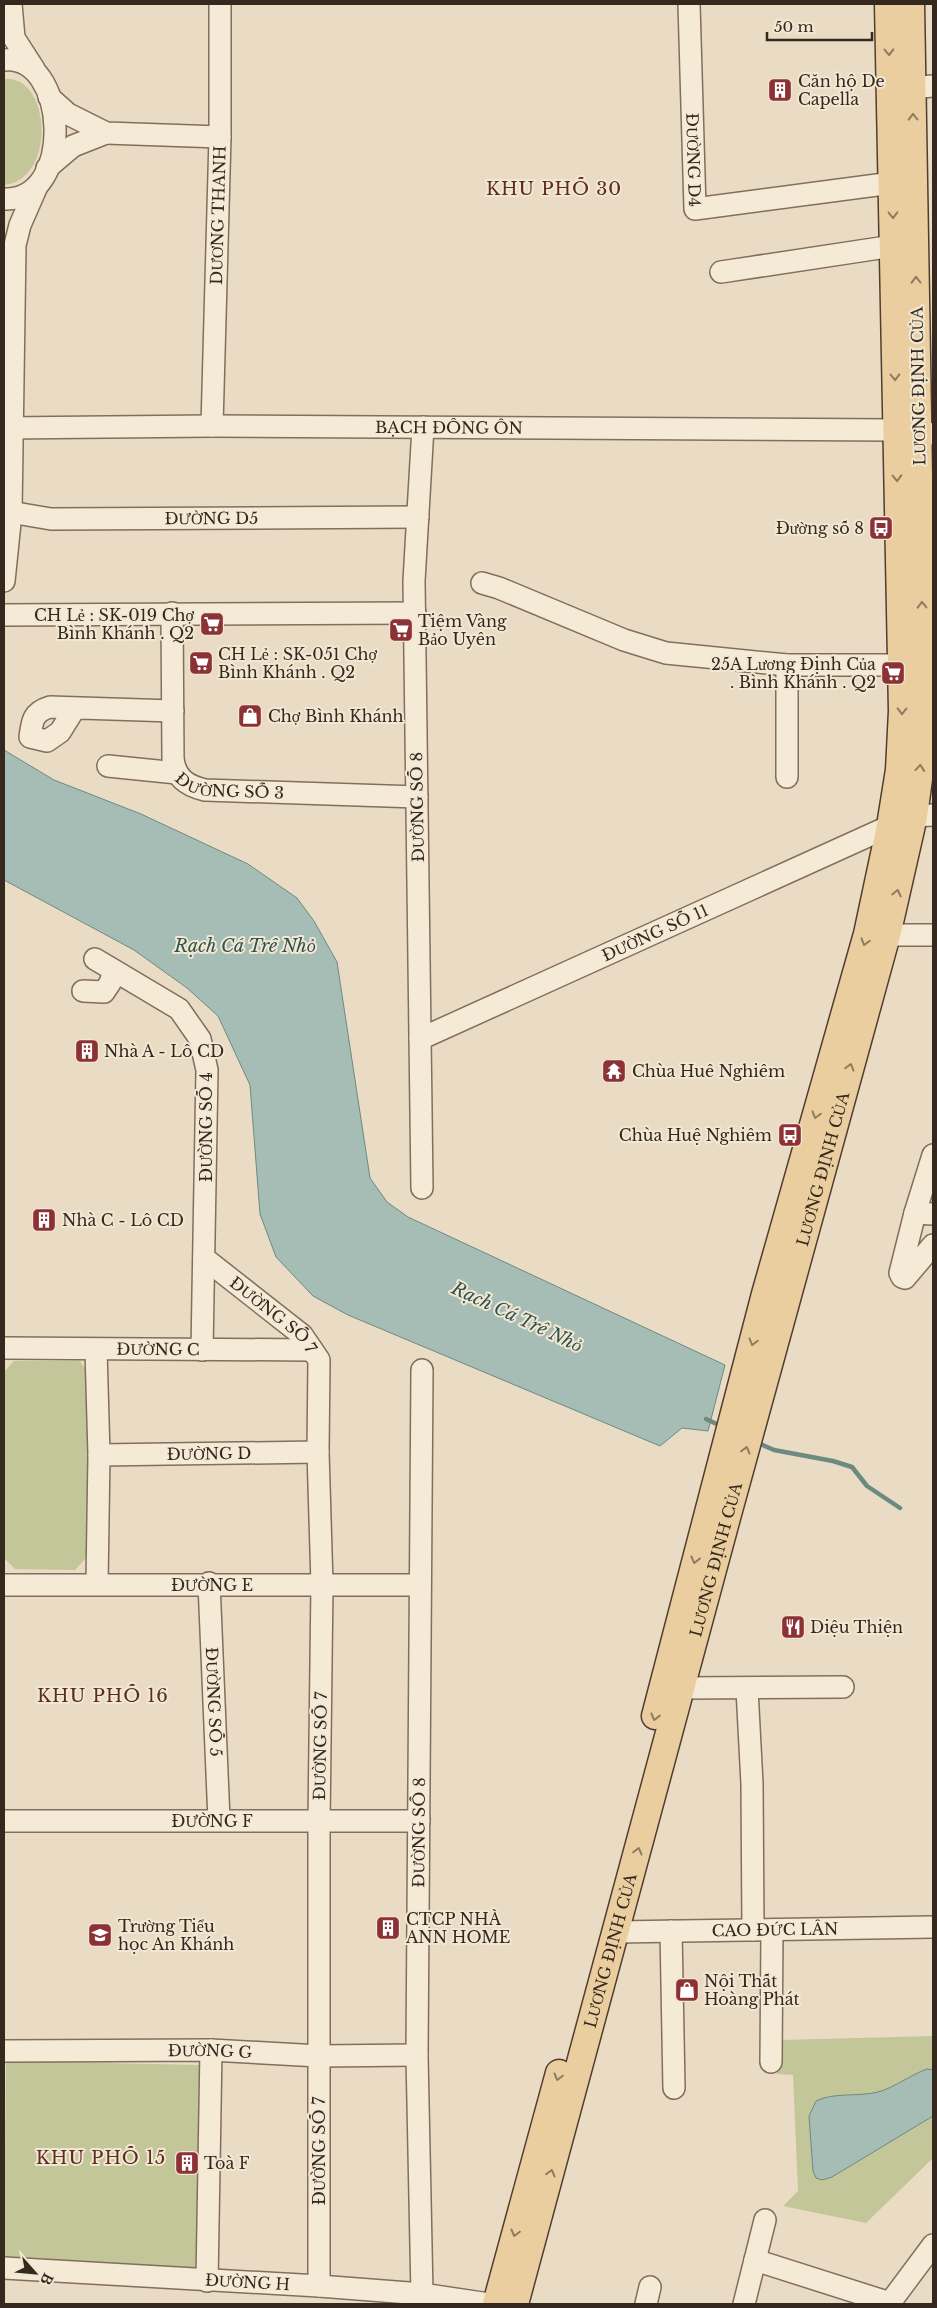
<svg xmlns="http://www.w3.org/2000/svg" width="937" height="2308" font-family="'Libre Baskerville',serif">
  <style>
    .green { fill: #c3c699 }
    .water { fill: #a5bdb5; stroke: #6d8a81 }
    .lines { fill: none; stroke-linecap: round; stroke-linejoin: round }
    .stream { stroke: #6d8a81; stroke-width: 4.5 }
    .minor-casing { stroke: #826e5c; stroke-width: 24 }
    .major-casing { stroke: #503d30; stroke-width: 29 }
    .minor { stroke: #f5ead6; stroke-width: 21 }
    .major { stroke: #eace9f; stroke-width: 26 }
    .oneway { stroke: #8f7b5f }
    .labels { text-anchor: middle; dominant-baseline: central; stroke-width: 4; stroke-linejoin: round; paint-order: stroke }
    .poi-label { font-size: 16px; fill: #34281f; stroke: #f2e7d2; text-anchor: start }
    .street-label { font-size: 16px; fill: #34281f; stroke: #f2e7d2 }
    .neighbourhood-label { font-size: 18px; letter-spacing: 1px; fill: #5c2b22; stroke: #f2e7d2 }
    .water-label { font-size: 18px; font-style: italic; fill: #2f524e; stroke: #f2e7d2 }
  </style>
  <rect width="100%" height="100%" fill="#eadcc4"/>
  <g class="green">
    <path d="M4,79C51,74 57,180 4,185Z"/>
    <polygon points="14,1361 80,1361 88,1373 87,1557 75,1570 15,1569 4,1558 4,1372"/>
    <polygon points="933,2036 933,2158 866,2223 783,2206 798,2191 793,2075 777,2074 781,2040"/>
    <polygon points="6,2061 201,2065 196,2270 4,2259"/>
  </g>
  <g class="water">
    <polygon points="4,750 54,780 141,814 248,864 297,898 314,921 337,962 370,1178 387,1202 408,1217 725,1365 708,1431 682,1428 660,1446 348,1315 313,1296 276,1257 260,1214 250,1085 218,1016 187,988 134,950 4,880"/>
    <path d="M927,2069L933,2070V2116L832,2177L822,2180L816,2178L813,2171L809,2116L816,2101C834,2092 858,2097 878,2092C896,2087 910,2075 927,2069Z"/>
  </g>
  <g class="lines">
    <g class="stream">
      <polyline points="706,1419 721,1426"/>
      <polyline points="756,1442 774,1450 833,1461 852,1467 867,1486 900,1508"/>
    </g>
    <defs>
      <g id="minor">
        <polyline points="11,4 14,38 34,69"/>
        <path id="s1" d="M689,4L695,209L892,183"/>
        <path d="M4,60C68,53 76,202 4,199"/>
        <polyline points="896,89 933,86"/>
        <polyline points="49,97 68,114 106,133 220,137"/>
        <polyline points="47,168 73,146 106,133"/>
        <polyline points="721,272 893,246"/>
        <path id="s2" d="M212,426L220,137V4"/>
        <path id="s3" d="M4,428L212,426L895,430L933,434"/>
        <path id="s4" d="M4,511L51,519L418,517"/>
        <polyline points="4,581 11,513 15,245 20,225 37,186"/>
        <polyline points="482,583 499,588 624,640 666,653 787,665 901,665"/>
        <path id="s5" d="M172,613L173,758C175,778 187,786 205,790L417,797"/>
        <polyline points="4,615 415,613"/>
        <polyline points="787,665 787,777"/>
        <path d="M75,708L60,732L47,741L30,737C32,721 33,712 50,707L173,711"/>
        <polyline points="108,766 177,773"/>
        <polyline points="887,935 933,935"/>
        <polyline points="95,959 179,1009 200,1039 207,1070 202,1350"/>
        <polyline points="83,991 104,992 110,983 114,971"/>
        <path id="s6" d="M420,1039L890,826L914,816L933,815"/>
        <polyline points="422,1188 414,581 423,427"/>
        <polyline points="915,1213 933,1155"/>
        <polyline points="933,1214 915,1213 900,1273 902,1277 905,1278 933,1245"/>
        <path id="s7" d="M204,1258L302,1335L319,1360L318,1452L322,1584L319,1822V2286"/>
        <path id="s8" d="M4,1348L312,1350"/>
        <polyline points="96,1350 99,1455 97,1584"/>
        <path id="s9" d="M99,1455L318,1452"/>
        <path id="s10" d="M209,1583L219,1820"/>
        <path id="s11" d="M4,1585H419"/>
        <polyline points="681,1688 843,1687"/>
        <polyline points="747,1689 752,1784 753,1930"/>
        <path id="s12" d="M4,1821H419"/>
        <polyline points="671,1931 674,2088"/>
        <path id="s13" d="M616,1932L933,1927"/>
        <path id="s14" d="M4,2051L211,2050L319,2056L417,2055"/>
        <polyline points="771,2062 772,1930"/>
        <polyline points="755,2260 890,2303"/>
        <path id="s15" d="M4,2268L319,2286L422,2294L489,2304"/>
        <polyline points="207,2281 211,2050"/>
        <path id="s16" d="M419,2304L422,2294L417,2055L422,1370"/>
        <polyline points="646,2304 650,2287"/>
        <polyline points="744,2304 765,2220"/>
        <polyline points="889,2304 933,2245"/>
      </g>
      <g id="major">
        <polyline points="655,1716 765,1294 867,934 890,826 899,770 902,711 888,4"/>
        <polyline points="496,2304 559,2073"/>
        <path id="s17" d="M515,2304L728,1514L887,935L914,816L920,771L923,710L911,4"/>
      </g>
    </defs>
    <use href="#minor" class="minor-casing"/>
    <use href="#major" class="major-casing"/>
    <use href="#minor" class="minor"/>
    <use href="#major" class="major"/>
  </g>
  <defs><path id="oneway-chevron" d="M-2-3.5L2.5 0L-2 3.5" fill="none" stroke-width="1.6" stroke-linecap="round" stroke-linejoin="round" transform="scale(1.25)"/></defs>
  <g class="oneway">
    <use href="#oneway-chevron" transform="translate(889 52) rotate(89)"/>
    <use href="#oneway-chevron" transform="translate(913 117) rotate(-91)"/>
    <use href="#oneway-chevron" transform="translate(893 215) rotate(89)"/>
    <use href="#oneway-chevron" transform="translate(916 280) rotate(-91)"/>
    <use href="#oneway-chevron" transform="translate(895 377) rotate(89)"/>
    <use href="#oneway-chevron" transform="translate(897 478) rotate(89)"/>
    <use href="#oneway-chevron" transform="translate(922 605) rotate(-91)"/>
    <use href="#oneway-chevron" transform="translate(902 711) rotate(91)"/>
    <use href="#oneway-chevron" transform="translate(920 768) rotate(-85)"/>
    <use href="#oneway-chevron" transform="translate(897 893) rotate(-77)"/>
    <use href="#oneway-chevron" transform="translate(865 942) rotate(106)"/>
    <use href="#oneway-chevron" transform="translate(850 1067) rotate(-74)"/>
    <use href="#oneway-chevron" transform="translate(816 1115) rotate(106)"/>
    <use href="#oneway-chevron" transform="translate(753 1342) rotate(105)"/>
    <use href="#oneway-chevron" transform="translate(746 1450) rotate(-75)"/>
    <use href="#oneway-chevron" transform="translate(695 1560) rotate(104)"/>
    <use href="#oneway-chevron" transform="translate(655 1717) rotate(104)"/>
    <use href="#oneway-chevron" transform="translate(638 1851) rotate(-75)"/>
    <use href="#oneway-chevron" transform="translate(558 2077) rotate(105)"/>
    <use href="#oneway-chevron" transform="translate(551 2173) rotate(-75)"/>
    <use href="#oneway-chevron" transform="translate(515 2233) rotate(105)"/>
  </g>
  <defs>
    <symbol id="building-square" viewBox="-11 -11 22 22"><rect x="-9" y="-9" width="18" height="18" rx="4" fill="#8c3237" stroke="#f2e7d2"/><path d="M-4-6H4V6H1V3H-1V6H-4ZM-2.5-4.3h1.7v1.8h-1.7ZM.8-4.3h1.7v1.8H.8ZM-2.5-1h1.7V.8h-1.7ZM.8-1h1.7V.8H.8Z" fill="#fff"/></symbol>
    <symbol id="bus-square" viewBox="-11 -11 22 22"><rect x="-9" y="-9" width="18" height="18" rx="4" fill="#8c3237" stroke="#f2e7d2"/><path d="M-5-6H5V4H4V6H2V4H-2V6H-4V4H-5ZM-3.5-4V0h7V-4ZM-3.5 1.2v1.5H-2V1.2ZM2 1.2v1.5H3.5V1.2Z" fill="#fff"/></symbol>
    <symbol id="supermarket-square" viewBox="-11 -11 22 22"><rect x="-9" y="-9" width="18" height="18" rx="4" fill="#8c3237" stroke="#f2e7d2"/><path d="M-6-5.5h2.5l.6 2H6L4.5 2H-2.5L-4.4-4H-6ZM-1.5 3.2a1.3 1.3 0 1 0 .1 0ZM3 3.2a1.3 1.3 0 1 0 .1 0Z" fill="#fff"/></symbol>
    <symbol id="shop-square" viewBox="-11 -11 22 22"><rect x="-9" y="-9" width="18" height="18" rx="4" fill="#8c3237" stroke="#f2e7d2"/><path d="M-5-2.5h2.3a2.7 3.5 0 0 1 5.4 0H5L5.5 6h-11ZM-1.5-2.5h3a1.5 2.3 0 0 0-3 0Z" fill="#fff"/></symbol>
    <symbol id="temple-square" viewBox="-11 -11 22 22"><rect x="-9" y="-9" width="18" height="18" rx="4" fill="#8c3237" stroke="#f2e7d2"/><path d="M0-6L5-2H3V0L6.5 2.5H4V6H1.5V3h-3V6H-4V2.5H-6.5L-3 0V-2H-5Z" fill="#fff"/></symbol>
    <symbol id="restaurant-square" viewBox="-11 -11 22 22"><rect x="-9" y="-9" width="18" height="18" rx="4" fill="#8c3237" stroke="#f2e7d2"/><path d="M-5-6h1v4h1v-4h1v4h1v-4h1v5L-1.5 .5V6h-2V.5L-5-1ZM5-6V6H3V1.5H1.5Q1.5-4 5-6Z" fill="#fff"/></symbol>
    <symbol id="school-square" viewBox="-11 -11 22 22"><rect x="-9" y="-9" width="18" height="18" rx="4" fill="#8c3237" stroke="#f2e7d2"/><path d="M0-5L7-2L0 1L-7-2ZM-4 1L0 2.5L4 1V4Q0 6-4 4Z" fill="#fff"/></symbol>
  </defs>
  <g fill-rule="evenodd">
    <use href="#building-square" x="766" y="76" width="28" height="28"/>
    <use href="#bus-square" x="867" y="514" width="28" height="28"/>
    <use href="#supermarket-square" x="198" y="610" width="28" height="28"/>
    <use href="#supermarket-square" x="387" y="616" width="28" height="28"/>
    <use href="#supermarket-square" x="187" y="649" width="28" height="28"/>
    <use href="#supermarket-square" x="879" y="659" width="28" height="28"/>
    <use href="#shop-square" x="236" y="702" width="28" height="28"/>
    <use href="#building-square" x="73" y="1037" width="28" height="28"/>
    <use href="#temple-square" x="600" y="1057" width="28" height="28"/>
    <use href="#bus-square" x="776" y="1121" width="28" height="28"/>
    <use href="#building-square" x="30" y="1206" width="28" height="28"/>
    <use href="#restaurant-square" x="779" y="1613" width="28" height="28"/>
    <use href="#building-square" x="374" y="1914" width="28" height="28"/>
    <use href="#school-square" x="86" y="1921" width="28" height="28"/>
    <use href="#shop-square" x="673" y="1976" width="28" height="28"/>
    <use href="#building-square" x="173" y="2149" width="28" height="28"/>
  </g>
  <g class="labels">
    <g class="poi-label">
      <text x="798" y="81">Căn hộ De<tspan x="798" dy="18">Capella</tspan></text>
      <text x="864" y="528" text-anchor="end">Đường số 8</text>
      <text x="194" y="615" text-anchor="end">CH Lẻ : SK-019 Chợ<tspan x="194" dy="18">Bình Khánh . Q2</tspan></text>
      <text x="418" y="621">Tiệm Vàng<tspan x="418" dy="18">Bảo Uyên</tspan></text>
      <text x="218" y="654">CH Lẻ : SK-051 Chợ<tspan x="218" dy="18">Bình Khánh . Q2</tspan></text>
      <text x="876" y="664" text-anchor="end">25A Lương Định Của<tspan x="876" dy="18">. Bình Khánh . Q2</tspan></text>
      <text x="268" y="716">Chợ Bình Khánh</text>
      <text x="104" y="1051">Nhà A - Lô CD</text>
      <text x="632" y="1071">Chùa Huê Nghiêm</text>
      <text x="772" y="1135" text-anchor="end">Chùa Huệ Nghiêm</text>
      <text x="62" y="1220">Nhà C - Lô CD</text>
      <text x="810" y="1627">Diệu Thiện</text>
      <text x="406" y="1919">CTCP NHÀ<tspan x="406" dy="18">ANN HOME</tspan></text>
      <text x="118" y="1926">Trường Tiểu<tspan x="118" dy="18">học An Khánh</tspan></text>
      <text x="704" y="1981">Nội Thất<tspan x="704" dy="18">Hoàng Phát</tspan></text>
      <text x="204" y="2163">Toà F</text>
    </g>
    <g class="street-label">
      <text stroke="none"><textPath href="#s1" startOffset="156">ĐƯỜNG D4</textPath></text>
      <text stroke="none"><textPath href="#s2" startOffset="211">DƯƠNG THANH</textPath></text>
      <text transform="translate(918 386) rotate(-91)">LƯƠNG ĐỊNH CỦA</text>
      <text stroke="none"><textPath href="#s3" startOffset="445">BẠCH ĐÔNG ÔN</textPath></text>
      <text stroke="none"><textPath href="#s4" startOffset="208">ĐƯỜNG D5</textPath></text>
      <text stroke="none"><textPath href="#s5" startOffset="218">ĐƯỜNG SỐ 3</textPath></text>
      <text transform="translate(417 807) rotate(-91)">ĐƯỜNG SỐ 8</text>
      <text stroke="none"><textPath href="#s6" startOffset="258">ĐƯỜNG SỐ 11</textPath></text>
      <text transform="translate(206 1127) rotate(-90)">ĐƯỜNG SỐ 4</text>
      <text stroke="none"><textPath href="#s17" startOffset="1176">LƯƠNG ĐỊNH CỦA</textPath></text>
      <text stroke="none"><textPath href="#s7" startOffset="90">ĐƯỜNG SỐ 7</textPath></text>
      <text stroke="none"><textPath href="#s8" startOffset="154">ĐƯỜNG C</textPath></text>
      <text stroke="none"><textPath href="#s9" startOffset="110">ĐƯỜNG D</textPath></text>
      <text stroke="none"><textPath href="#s17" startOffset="771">LƯƠNG ĐỊNH CỦA</textPath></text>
      <text stroke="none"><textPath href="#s11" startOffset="208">ĐƯỜNG E</textPath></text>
      <text stroke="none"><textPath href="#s10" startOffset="119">ĐƯỜNG SỐ 5</textPath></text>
      <text transform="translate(320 1746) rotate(-89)">ĐƯỜNG SỐ 7</text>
      <text stroke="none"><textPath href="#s12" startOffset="208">ĐƯỜNG F</textPath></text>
      <text stroke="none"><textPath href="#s16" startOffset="472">ĐƯỜNG SỐ 8</textPath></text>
      <text stroke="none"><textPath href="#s13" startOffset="159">CAO ĐỨC LÂN</textPath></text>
      <text stroke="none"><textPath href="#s17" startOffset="366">LƯƠNG ĐỊNH CỦA</textPath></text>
      <text stroke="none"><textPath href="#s14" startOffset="206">ĐƯỜNG G</textPath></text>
      <text transform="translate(319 2151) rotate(-90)">ĐƯỜNG SỐ 7</text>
      <text stroke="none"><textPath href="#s15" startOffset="244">ĐƯỜNG H</textPath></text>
    </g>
    <g class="neighbourhood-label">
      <text x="554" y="189">KHU PHỐ 30</text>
      <text x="103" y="1696">KHU PHỐ 16</text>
      <text x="101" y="2158">KHU PHỐ 15</text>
    </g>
    <g class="water-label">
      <text x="245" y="946">Rạch Cá Trê Nhỏ</text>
      <text transform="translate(517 1317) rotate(25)">Rạch Cá Trê Nhỏ</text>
    </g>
  </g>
  <rect width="937" height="2308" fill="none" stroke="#34281f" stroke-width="10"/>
  <g transform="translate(35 2273) rotate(117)" stroke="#f2e7d2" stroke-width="4" paint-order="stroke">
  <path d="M0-4L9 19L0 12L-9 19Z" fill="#34281f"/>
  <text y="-8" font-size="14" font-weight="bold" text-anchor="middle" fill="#34281f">B</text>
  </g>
  <path d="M767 32v8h105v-8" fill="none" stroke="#34281f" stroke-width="2.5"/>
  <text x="774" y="32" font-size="15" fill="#34281f" stroke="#f2e7d2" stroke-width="4" paint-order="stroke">50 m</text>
</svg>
